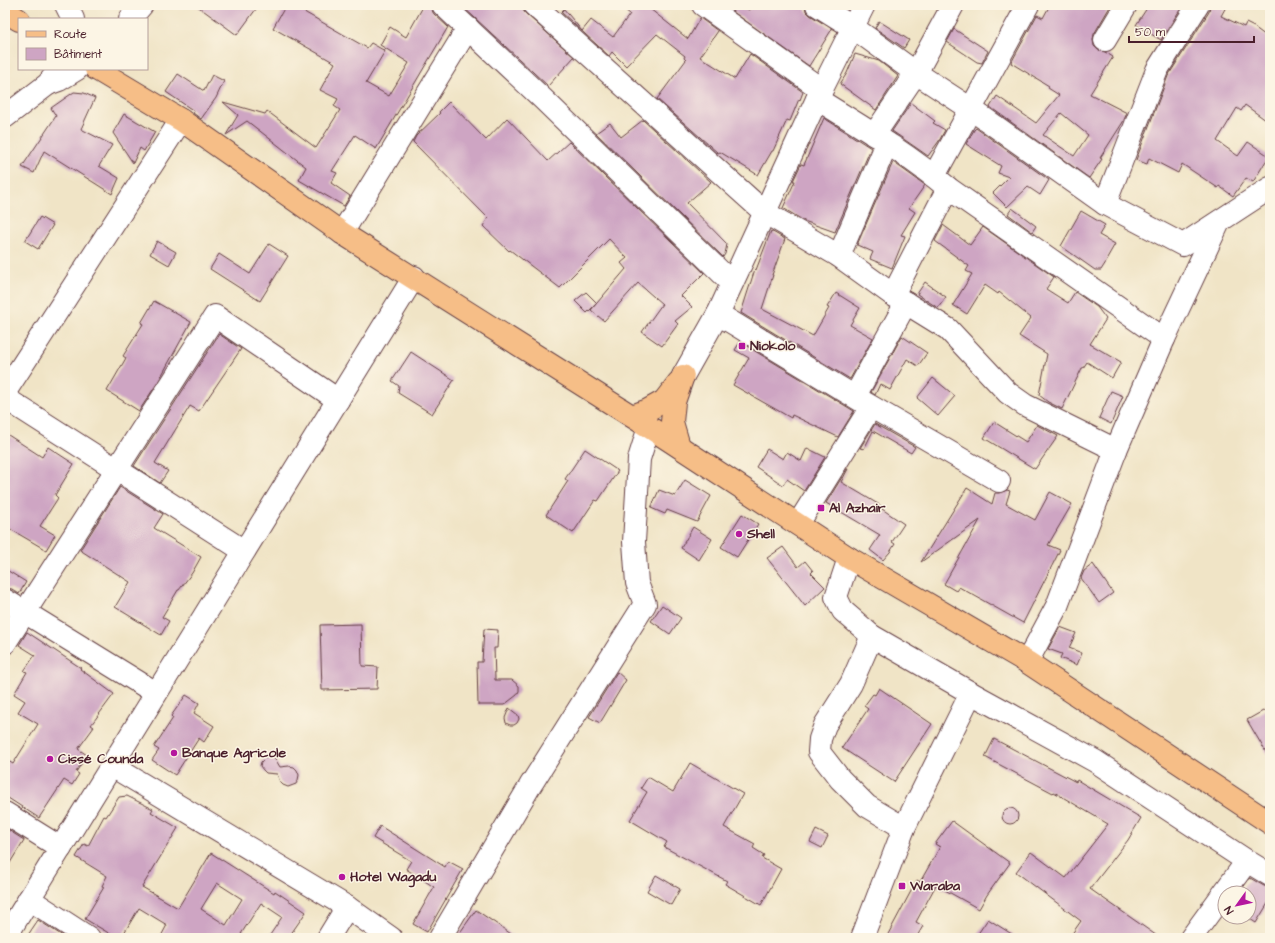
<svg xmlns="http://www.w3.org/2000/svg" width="1275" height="943" font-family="'Architects Daughter',sans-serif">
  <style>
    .building { fill: #cea5c3; fill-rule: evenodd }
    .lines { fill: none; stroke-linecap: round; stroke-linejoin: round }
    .minor-casing { stroke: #633d42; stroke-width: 24 }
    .major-casing { stroke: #633d42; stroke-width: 24 }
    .minor { stroke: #fff; stroke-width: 22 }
    .major { stroke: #f6be87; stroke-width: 22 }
    .poi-dot { fill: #b5179e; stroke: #fcf5e5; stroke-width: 1.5 }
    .labels { text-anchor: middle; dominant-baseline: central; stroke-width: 3; stroke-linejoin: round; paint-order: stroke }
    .poi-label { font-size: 14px; font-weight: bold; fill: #4a1f2b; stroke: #fcf5e5; text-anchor: start }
  </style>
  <rect width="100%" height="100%" fill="#fcf5e5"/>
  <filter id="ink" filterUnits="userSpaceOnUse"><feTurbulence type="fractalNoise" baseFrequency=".025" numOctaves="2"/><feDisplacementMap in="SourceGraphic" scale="8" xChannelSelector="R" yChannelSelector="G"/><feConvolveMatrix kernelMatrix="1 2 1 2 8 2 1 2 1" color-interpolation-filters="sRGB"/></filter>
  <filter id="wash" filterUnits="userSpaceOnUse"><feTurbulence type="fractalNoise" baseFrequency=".012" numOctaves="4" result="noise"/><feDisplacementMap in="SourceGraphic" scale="16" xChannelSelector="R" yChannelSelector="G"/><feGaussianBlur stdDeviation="0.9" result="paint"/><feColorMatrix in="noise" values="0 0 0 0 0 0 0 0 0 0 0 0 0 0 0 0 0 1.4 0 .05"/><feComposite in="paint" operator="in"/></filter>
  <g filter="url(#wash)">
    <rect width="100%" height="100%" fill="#f0e4c6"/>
    <g id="blocks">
      <g class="building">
        <polygon points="196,5 259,5 237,35"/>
        <polygon points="286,5 292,5 367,48 371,43 385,51 366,83 389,96 409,63 380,45 390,27 406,37 424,5 431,5 431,9 434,14 448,27 376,149 355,135 332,171 337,173 331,183 350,196 344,206 299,180 306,167 247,121 226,135 238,115 223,102 265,114 267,111 316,148 340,110 334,106 338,99 320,90 335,63 273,28"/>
        <polygon points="461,5 519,5 526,14 574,57 548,86"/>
        <polygon points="619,5 645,5 688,39 700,18 718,31 700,57 735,79 750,54 803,92 800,100 799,99 790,121 787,120 773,151 772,151 758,175 720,152 718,153 657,99 686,60 684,58 685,56 657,34 626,66 612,52 609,56 561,12 564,9 582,31 591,20 613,37 630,14"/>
        <polygon points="732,5 740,5 749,10 752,5 805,5 806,11 810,15 832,29 809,66 729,9"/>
        <path d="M1050,5H1111L1094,34L1093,40L1094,46L1098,50L1105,52L1113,57L1090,94L1127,113L1123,122L1100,158L1102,159L1089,178L990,107L997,96L1036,123L1059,95L1048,88L1049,86L1011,63L1037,15L1043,18ZM1061,113L1088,135L1074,156L1043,135Z"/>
        <polygon points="1149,5 1183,5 1161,40 1136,25"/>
        <polygon points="1210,5 1227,5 1221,16 1244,27 1246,23 1254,27 1270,39 1270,123 1245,105 1241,111 1237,108 1217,141 1238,156 1248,142 1269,156 1253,182 1246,178 1233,196 1219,186 1218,188 1182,164 1178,173 1149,158 1147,164 1136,160 1168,76 1209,12"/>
        <polygon points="879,21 909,40 904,48 875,28"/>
        <polygon points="954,29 988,51 982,63 977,62 947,42"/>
        <polygon points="855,54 879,61 898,76 876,110 840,84 847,73"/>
        <polygon points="178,74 204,91 212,75 224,81 216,98 201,119 193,113 194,111 166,92"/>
        <polygon points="74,92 84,93 95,98 81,129 112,145 99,166 119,178 112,194 44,151 34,173 22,167 56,116 51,108"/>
        <polygon points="449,102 486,140 507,118 548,161 569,142 704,273 681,296 692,307 675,321 678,324 662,346 642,332 662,304 638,283 604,321 591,310 626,269 621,263 627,258 609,239 560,288 510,250 509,251 483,226 488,218 413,142 416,136 440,113 439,112"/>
        <polygon points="911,103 935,121 933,123 945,130 939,141 928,156 892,131"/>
        <polygon points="124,114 155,132 144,151 140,148 133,163 113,133"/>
        <polygon points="824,118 871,148 835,232 804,221 783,208 795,181 793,181 801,164 804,165"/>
        <polygon points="643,120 711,182 687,203 727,244 725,254 723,257 596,133 610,123 621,137"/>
        <polygon points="976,128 1049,180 1040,195 1028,187 1007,207 993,193 1009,177 998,173 1001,166 966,144 974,130"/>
        <polygon points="893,162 925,185 909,208 915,212 901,235 905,236 892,268 870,259 873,252 857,245"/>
        <polygon points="1012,208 1036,226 1032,232 1008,214"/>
        <polygon points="1081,211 1105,225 1099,235 1115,244 1107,258 1108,259 1101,270 1095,270 1061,246"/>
        <polygon points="40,217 53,225 38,249 25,241"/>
        <polygon points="943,225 970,245 983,227 1054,277 1046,289 1068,303 1075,292 1097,307 1106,319 1090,344 1121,362 1112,378 1087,362 1083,368 1082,368 1062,409 1048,402 1039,395 1047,354 1019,336 1031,318 999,292 998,294 985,285 967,314 953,305 972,274 966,271 969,266 935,241"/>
        <polygon points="771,231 785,239 772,275 773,275 762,309 813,336 829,308 827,307 836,293 860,308 850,325 873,338 850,379 741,313 755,269 756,270"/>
        <polygon points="157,241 176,252 169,265 150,254"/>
        <polygon points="269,244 288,256 260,301 210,269 219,254 250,274"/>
        <polygon points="925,282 946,297 938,308 917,294"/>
        <polygon points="586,292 597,303 587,313 575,301"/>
        <polygon points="154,301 191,322 158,382 139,411 107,391 126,358 123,356 143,324 141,323"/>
        <polygon points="219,334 241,349 199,411 190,406 155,463 168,471 160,483 134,466"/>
        <polygon points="902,336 927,353 918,366 907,359 890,390 880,384 875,395 871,392"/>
        <polygon points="740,342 854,411 838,437 792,415 791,418 733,385 749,358 735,350"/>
        <polygon points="411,352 454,380 432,414 398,393 399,386 392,381"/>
        <polygon points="933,378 955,396 938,416 917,398"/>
        <polygon points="1111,391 1123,396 1111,424 1099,418"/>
        <polygon points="994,422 1026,442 1037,425 1058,436 1035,469 984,438"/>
        <polygon points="875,424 915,447 911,453 873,431 864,449 860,448"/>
        <polygon points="5,433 42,457 48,447 74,464 55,495 58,498 40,526 55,535 46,550 5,526"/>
        <polygon points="807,448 825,457 804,491 787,479 783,485 756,467 767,449 783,459 787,452 801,461"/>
        <polygon points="585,449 618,471 598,501 595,500 573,533 546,515 568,481 565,479"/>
        <polygon points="847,469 848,469 841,482 883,507 882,509 904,524 892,542 895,544 890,552 883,560 870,550 880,535 826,503"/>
        <polygon points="685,480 711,496 697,522 667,510 665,514 651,508 659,490 675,496"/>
        <polygon points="120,487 163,514 154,528 201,557 192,573 179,590 178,590 162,617 169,621 161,635 115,607 130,582 80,550"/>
        <polygon points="967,488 992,504 995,493 999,493 1007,490 1010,491 1006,504 1035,520 1050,492 1072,504 1048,545 1060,550 1023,623 959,587 956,591 944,584 980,520 921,562"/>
        <polygon points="742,514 758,524 737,557 721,547"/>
        <polygon points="693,527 712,539 699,560 681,548"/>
        <polygon points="783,547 798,567 805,561 813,571 811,573 825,587 805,606 767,558"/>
        <polygon points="1093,564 1113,593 1099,603 1081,578 1084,571"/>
        <polygon points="5,569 26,582 19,594 12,589 5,588"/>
        <polygon points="662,605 681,618 670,634 651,621"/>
        <polygon points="361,624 362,666 378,667 377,689 322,690 320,625"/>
        <polygon points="1060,627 1076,633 1069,648 1082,653 1077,665 1060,658 1062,654 1048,649"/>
        <polygon points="484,629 498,630 497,648 494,648 495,680 512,680 519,686 519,691 517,695 504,705 478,705 477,662 482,662"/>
        <polygon points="27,632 81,668 80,669 114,694 91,725 94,727 78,749 87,755 76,772 79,774 72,785 64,780 39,818 5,796 5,759 13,764 38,724 18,712 25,701 14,694 27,672 24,671 35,655 19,645"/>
        <polygon points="617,672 626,680 600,723 589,717"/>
        <polygon points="879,688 932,724 894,782 842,748 868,709 864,706 873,694 875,695"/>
        <polygon points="186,695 199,703 194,713 214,726 204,742 199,738 175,775 152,760 159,750 154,747 173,718 171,716"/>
        <polygon points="1270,707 1270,759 1247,720"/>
        <polygon points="509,708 518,715 519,719 517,723 514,725 510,725 506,723 505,718"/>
        <polygon points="994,739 1076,782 1077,780 1141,818 1128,840 1090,889 1160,938 1069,938 1081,921 1016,872 1031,852 1066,878 1108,824 1054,792 1053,793 985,757"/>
        <polygon points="271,752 280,767 289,766 294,767 297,770 299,775 298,780 296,784 288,787 283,785 280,782 277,774 266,773 263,770 260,766 261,762"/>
        <polygon points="690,763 743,794 724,827 755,844 753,848 764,855 762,858 781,869 761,905 725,884 727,881 664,847 667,842 630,820 647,792 641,788 648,777 673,792"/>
        <path d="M127,796L153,809L151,812L178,828L142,887L178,908L211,853L274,893L275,891L306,912L288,938H268L282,917L261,903L241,934L248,938H160L167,925L139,908L121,938H117L85,919L104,887L102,886L107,876L76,857L84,844L88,846L104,816L106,817L119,797ZM217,883L242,899L226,925L201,909Z"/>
        <circle cx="1010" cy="816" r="8"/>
        <polygon points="952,821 1010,863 987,895 979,909 936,885 916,922 923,926 916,938 886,938 917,880 920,882 940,847 935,844"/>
        <polygon points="380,826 445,867 448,861 463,869 427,932 413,924 434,887 406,869 411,861 373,838"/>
        <polygon points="5,828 24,840 5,871"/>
        <polygon points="816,830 828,836 822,848 810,842"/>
        <polygon points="656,875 680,889 671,905 647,891"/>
        <polygon points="1250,878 1264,886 1270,887 1270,900 1256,923 1247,917 1249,917 1249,893 1239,893"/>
        <polygon points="476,910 517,938 456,938"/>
        <polygon points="988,919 1018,938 975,938"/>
        <polygon points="38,920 66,938 26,938"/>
      </g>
    </g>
  </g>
  <g filter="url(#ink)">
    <use href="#blocks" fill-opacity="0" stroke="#633d42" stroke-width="1"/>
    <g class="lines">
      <defs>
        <g id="minor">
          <polyline points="66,5 73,19"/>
          <polyline points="443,5 543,99 732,283"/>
          <polyline points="534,5 764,212 839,256 893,295 948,329 1008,393 1025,405 1116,450"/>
          <polyline points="703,5 822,90"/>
          <polyline points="817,5 854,28 916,73 971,109 1105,204 1183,245 1270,188"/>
          <polyline points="130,19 142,5"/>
          <polyline points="1105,40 1126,5"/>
          <polyline points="48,84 59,80 77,69"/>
          <path d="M817,99C862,127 908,154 948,188L1164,339"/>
          <polyline points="5,117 48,84 59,69"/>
          <polyline points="874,135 916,73 953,5"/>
          <polyline points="934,176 1028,5"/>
          <polyline points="1105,204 1157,70 1198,5"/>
          <polyline points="342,233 468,28"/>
          <polyline points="839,256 887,143"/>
          <polyline points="893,295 948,188"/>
          <polyline points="718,314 865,403 999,481"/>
          <polyline points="683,376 718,314 817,99 864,5"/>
          <polyline points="5,392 181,120"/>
          <polyline points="855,396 906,303"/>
          <polyline points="5,398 244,551"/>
          <polyline points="798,524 871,407"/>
          <polyline points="849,558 836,597 843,611 872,636 971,693 1095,761 1247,861 1270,875"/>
          <polyline points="5,600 156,693"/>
          <polyline points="872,636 851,684 825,725 820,739 819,752 840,779 867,806 904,828"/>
          <polyline points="5,643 215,316 338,400"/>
          <polyline points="1027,662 1057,606 1116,450 1164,339 1219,222"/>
          <polyline points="112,766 347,907 391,938"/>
          <polyline points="5,813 61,848"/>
          <polyline points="29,899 89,938"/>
          <polyline points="5,938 414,277"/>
          <polyline points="328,938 347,907"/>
          <polyline points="440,938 530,786 645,604 637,583 634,542 639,459 649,427"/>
          <polyline points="862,938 904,828 971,693"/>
          <polyline points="1191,938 1247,861"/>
        </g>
        <g id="major">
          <polyline points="5,11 19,20"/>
          <polyline points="96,69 181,120 342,233 649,427 849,558 1027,662 1270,823"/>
          <polyline points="632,416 648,410 664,401 678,383"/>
          <polyline points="679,446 672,422 674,402 683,376"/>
        </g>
      </defs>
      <use href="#minor" class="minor-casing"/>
      <use href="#major" class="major-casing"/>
      <use href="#minor" class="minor"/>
      <use href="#major" class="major"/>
    </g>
  </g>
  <g class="poi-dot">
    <rect x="738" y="342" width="8" height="8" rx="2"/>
    <rect x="817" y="504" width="8" height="8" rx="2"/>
    <circle cx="739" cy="534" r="4"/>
    <circle cx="174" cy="753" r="4"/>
    <circle cx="50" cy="759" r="4"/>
    <circle cx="342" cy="877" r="4"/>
    <rect x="898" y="882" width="8" height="8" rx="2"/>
  </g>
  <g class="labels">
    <g class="poi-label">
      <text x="750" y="346">Niokolo</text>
      <text x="829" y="508">Al Azhair</text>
      <text x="747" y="534">Shell</text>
      <text x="182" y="753">Banque Agricole</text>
      <text x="58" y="759">Cissé Counda</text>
      <text x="350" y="877">Hotel Wagadu</text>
      <text x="910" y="886">Waraba</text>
    </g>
  </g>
  <rect width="1275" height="943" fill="none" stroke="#fcf5e5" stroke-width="20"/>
  <rect x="18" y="18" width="130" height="52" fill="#fcf5e5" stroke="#b59f9b"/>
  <rect x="26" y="31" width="20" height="6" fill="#f6be87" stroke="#b59f9b"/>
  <text x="54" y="38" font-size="12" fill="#4a1f2b">Route</text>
  <rect x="26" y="48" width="20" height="12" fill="#cea5c3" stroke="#b59f9b"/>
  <text x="54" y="58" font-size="12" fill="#4a1f2b">Bâtiment</text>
  <g transform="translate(1237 905) rotate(237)"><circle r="19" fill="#fcf5e5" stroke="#b59f9b"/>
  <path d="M0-3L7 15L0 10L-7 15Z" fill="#b5179e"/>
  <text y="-6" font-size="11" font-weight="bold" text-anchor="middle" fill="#4a1f2b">N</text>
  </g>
  <path d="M1129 36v6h125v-6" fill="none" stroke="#4a1f2b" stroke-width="2"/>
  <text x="1135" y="36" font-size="12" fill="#4a1f2b" stroke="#fcf5e5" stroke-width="3" paint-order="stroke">50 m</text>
</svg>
